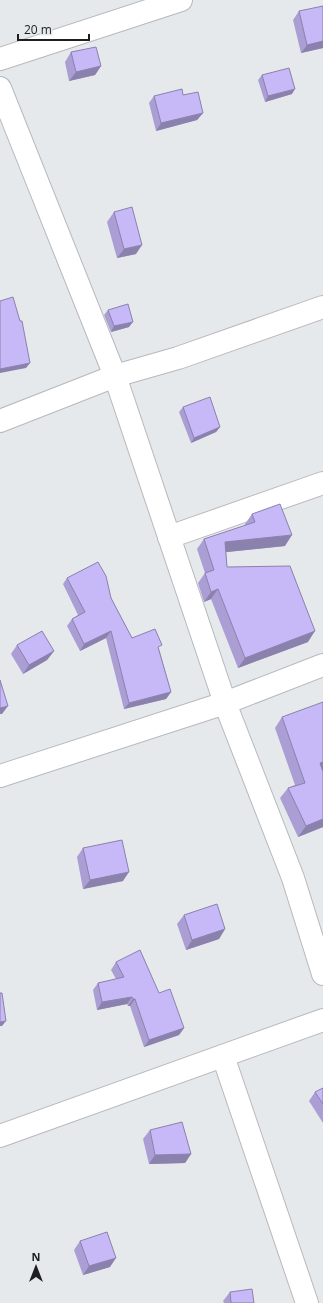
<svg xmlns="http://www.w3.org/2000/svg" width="323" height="1303" font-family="'Open Sans',sans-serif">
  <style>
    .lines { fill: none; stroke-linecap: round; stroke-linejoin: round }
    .minor-casing { stroke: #b6b9bd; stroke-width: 24 }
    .minor { stroke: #fff; stroke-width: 22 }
    .wall { fill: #ab9ed4 }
    .shaded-wall { fill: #8b81ad }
    .building { fill: #c7b8f7; stroke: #8b81ad }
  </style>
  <rect width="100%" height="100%" fill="#e5e9ec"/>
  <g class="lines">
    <defs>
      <g id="minor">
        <polyline points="0,59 181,0"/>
        <polyline points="0,88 115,376 225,703 293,878 323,974"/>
        <polyline points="0,421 115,376 178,358 323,307"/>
        <polyline points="169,537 323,483"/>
        <polyline points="0,776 225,703 323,665"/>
        <polyline points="223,1056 307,1303"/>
        <polyline points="0,1136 323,1020"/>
      </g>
    </defs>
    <use href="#minor" class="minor-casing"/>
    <use href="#minor" class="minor"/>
  </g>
  <g class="wall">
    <polygon points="299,11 323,48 301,53 293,20"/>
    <polygon points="71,52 101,66 95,75 69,81 65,62"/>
    <polygon points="262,75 292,94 265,102 258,80"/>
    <polygon points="183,95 203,113 197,120 156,131 149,103 154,96"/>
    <polygon points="114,212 136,254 117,258 107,222"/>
    <polygon points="108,310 129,327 111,332 104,315"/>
    <polygon points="183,407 220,427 216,432 191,443 179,412"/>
    <polygon points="252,514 285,546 226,552 227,567 308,642 238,668 211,599 204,602 198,583 205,573 197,549 204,539 245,526 245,524"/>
    <polygon points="67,578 111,598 132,638 159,649 171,692 166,699 124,709 106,638 80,651 67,626 72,619 78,615 63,584"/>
    <polygon points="17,645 54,651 47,660 23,674 11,654"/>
    <polygon points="282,717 323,827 298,837 280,798 288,788 295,785 275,728"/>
    <polygon points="83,848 123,881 83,889 77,857"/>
    <polygon points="184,915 225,929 219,939 186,950 177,924"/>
    <polygon points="116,962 159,993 184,1028 179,1035 144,1047 130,1006 128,1006 127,1004 97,1010 93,990 98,983 116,979 111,970"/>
    <polygon points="323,1088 323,1123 309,1101 315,1092"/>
    <polygon points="150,1130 191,1154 185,1163 149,1164 143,1139"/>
    <polygon points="80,1241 110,1267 83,1275 74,1250"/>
    <polygon points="230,1292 254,1303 224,1303 223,1301"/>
  </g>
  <g class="shaded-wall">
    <polygon points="323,41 323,48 301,53 307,45"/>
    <polygon points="101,66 95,75 69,81 76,72"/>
    <polygon points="295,89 292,94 265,102 268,96"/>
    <polygon points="203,113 197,120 156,131 161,123"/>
    <polygon points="142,245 136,254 117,258 124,249"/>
    <polygon points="133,322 129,327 111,332 114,326"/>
    <polygon points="30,363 26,368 0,373 0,369"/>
    <polygon points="220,427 216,432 191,443 194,438"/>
    <polygon points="292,535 285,546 218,553 225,542"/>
    <polygon points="218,589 211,599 204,602 211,592"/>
    <polygon points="111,631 106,638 80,651 84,644"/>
    <polygon points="315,631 308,642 238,668 245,658"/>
    <polygon points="54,651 47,660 23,674 29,665"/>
    <polygon points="171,692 166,699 124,709 129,703"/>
    <polygon points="8,706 2,714 0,714 0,708"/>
    <polygon points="323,762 323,770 313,773 320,763"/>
    <polygon points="323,819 323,827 298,837 306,826"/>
    <polygon points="129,872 123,881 83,889 90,880"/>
    <polygon points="225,929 219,939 186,950 192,940"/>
    <polygon points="132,997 127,1004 97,1010 102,1002"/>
    <polygon points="133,999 135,999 130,1006 128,1006"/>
    <polygon points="6,1021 2,1026 0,1026 0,1022"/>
    <polygon points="184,1028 179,1035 144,1047 149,1040"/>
    <polygon points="191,1154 185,1163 149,1164 155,1155"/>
    <polygon points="116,1258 110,1267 83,1275 89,1266"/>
  </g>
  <g class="building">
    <polygon points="323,6 323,41 307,45 299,11"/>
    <polygon points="96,47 101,66 76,72 71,52"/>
    <polygon points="289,68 295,89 268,96 262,75"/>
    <polygon points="182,89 183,95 198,92 203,113 161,123 154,96"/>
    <polygon points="132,207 142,245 124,249 114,212"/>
    <polygon points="13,297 20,321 22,321 30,363 0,369 0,301"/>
    <polygon points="128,304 133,322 114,326 108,310"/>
    <polygon points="210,397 220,427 194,438 183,407"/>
    <polygon points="280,504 292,535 225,542 227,567 290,566 315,631 245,658 218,589 211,592 205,573 214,570 204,539 255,522 252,514"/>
    <polygon points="98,562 106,576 111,598 132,638 155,629 162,645 158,647 171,692 129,703 111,631 84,644 72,619 85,612 67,578"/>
    <polygon points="42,631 54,651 29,665 17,645"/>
    <polygon points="0,680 8,706 0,708"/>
    <polygon points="323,702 323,762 320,763 323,772 323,819 306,826 288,788 305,783 282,717"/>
    <polygon points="122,840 129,872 90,880 83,848"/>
    <polygon points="217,904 225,929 192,940 184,915"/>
    <polygon points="140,950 159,993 170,989 184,1028 149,1040 135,999 133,999 132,997 102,1002 98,983 124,977 116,962"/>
    <polygon points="0,993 2,993 6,1021 0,1022"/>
    <polygon points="323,1088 323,1104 315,1092"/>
    <polygon points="182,1122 191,1154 155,1155 150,1130"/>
    <polygon points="107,1232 116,1258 89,1266 80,1241"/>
    <polygon points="252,1289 254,1303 231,1303 230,1292"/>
  </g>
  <g transform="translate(36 1267)" stroke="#e5e9ec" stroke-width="3" paint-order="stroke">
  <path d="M0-3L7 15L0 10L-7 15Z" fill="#1d1e1f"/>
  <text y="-6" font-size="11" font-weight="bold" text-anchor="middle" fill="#1d1e1f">N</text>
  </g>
  <path d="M18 34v6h71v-6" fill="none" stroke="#1d1e1f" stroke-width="2"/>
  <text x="24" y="34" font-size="12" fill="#1d1e1f" stroke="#e5e9ec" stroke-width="3" paint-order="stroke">20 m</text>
</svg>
